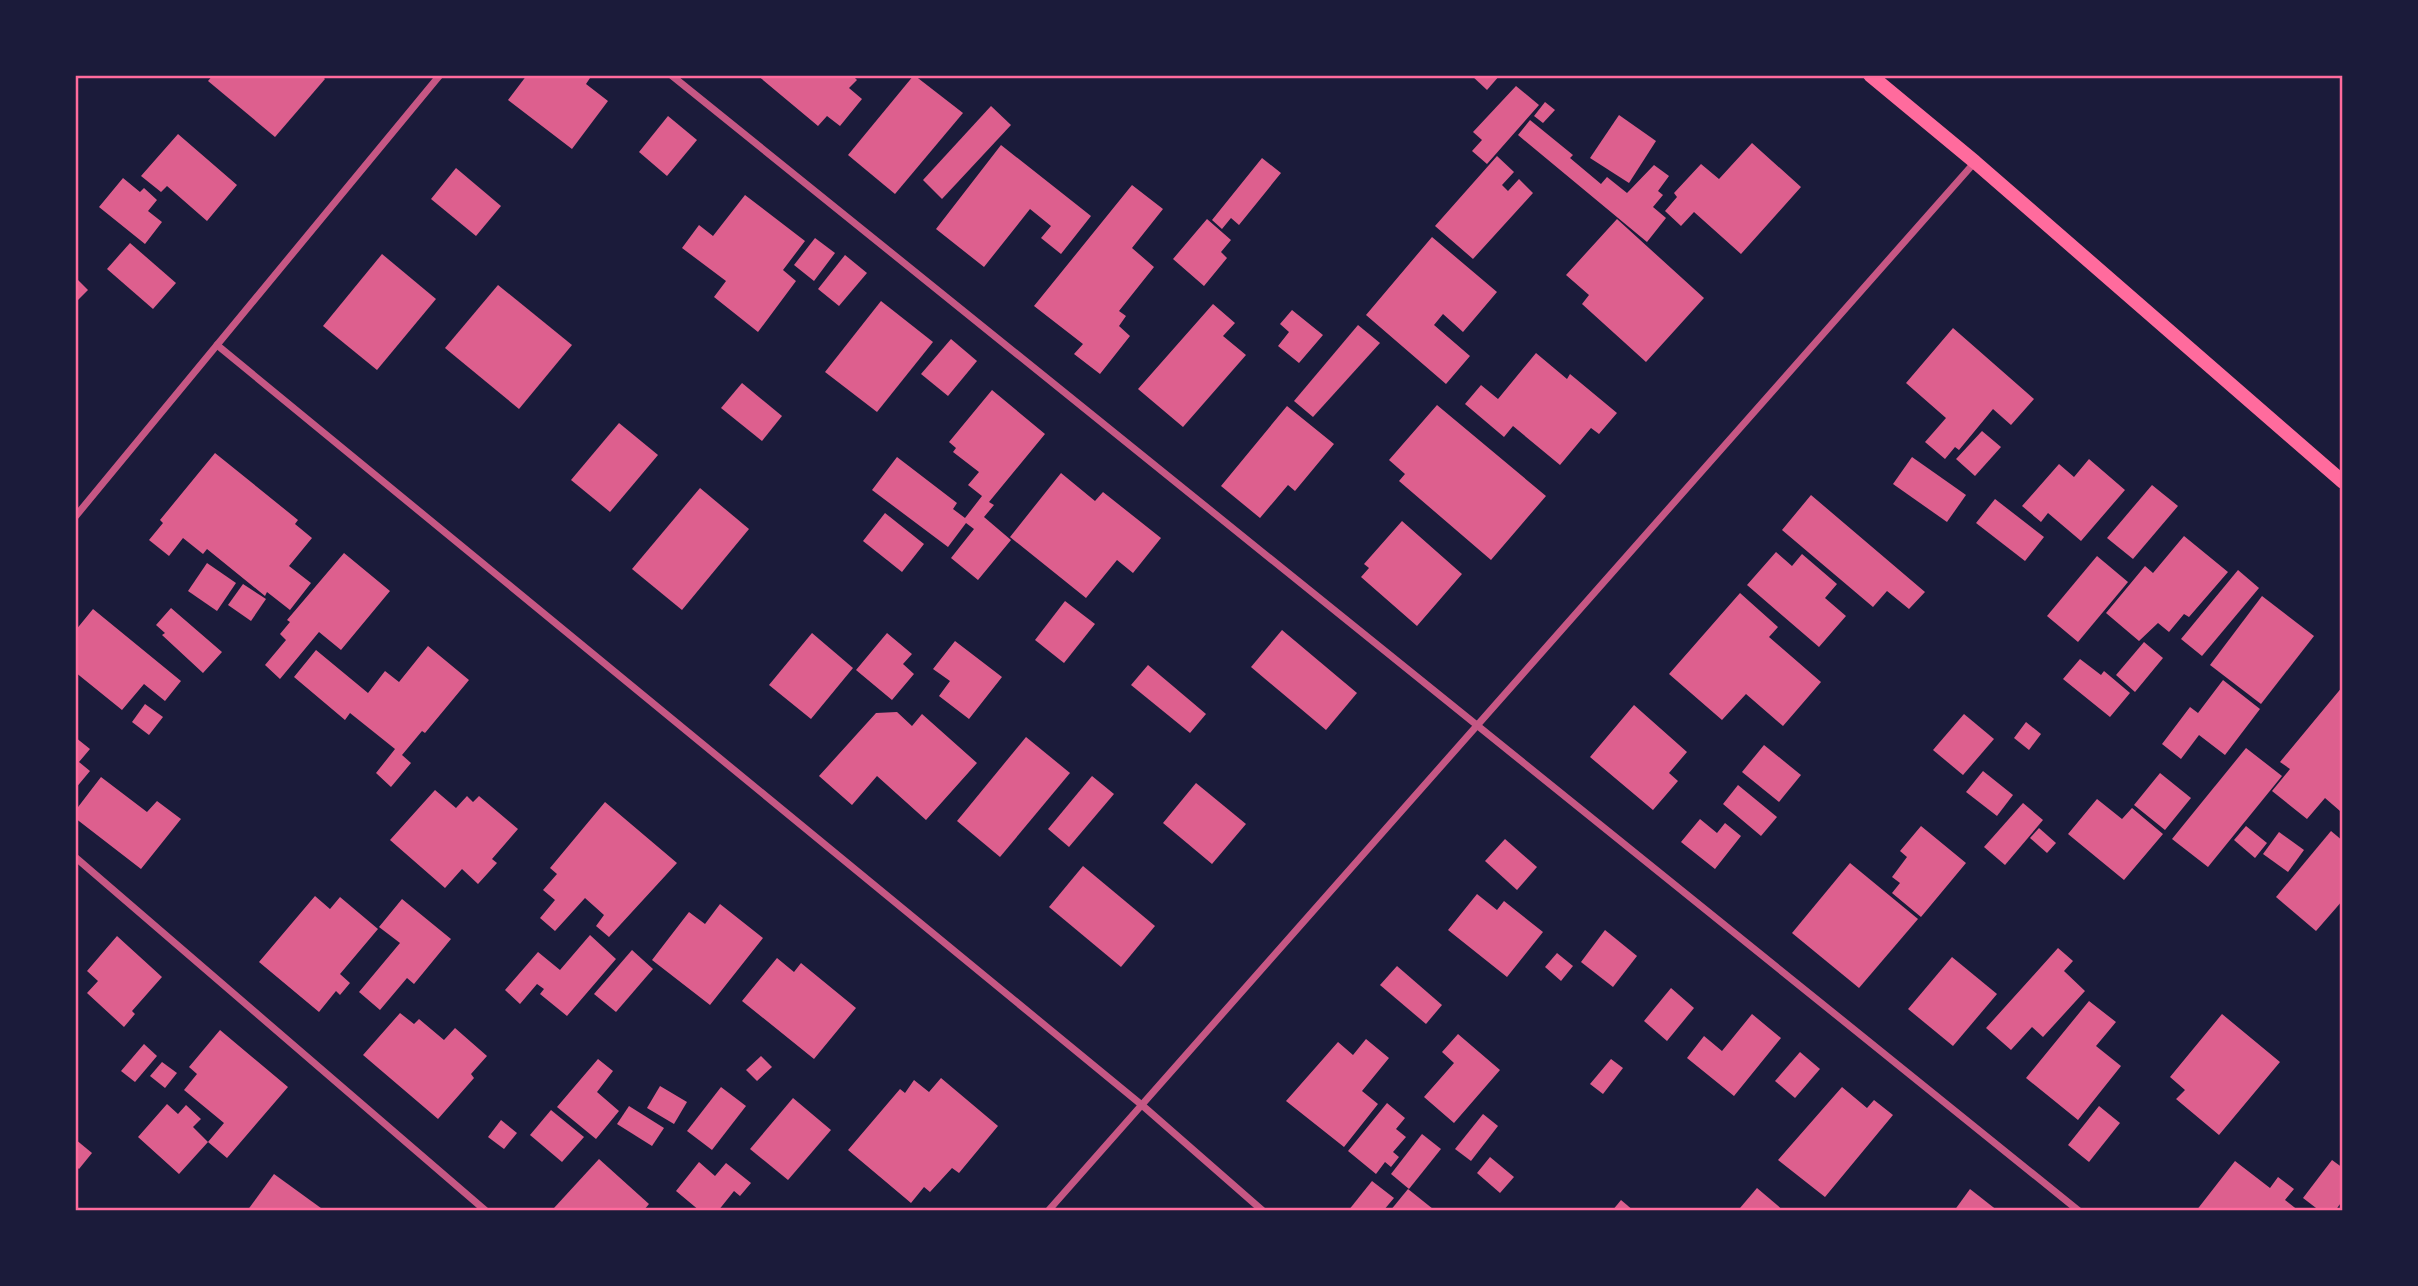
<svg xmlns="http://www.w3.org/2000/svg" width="2418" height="1286" font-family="'Roboto Serif',serif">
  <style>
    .building { fill: #dd5f8e }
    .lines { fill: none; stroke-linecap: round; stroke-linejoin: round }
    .minor { stroke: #c65784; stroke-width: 7 }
    .secondary { stroke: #ff6b9d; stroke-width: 14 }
    .neatline { fill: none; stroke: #ff6b9d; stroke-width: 2.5 }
  </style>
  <rect width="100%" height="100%" fill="#1b1b3a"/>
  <g class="building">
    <polygon points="213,75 321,75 325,79 275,137 208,81"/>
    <polygon points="527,75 586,75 590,78 586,84 608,101 572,149 508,100"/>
    <polygon points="757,75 852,75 857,80 849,88 862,99 840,126 827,116 818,126"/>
    <polygon points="914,75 963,113 895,194 848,155"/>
    <polygon points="1471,75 1500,75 1487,90"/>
    <polygon points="1516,86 1539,105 1487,164 1472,151 1482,140 1473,132"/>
    <polygon points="1545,102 1555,110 1543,123 1534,116"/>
    <polygon points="991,106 1011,125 942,199 923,180"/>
    <polygon points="1619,115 1656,141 1629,183 1590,158"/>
    <polygon points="668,116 697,140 667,176 639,152"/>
    <polygon points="1530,120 1573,155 1570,158 1601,184 1607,177 1627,193 1654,165 1669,176 1658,191 1663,195 1653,207 1666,218 1647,242 1518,135"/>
    <polygon points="178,134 237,185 207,221 167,186 161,192 141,176"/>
    <polygon points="1752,143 1801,187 1741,254 1694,212 1681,226 1665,211 1677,197 1674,193 1701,164 1719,179"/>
    <polygon points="1001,145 1091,216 1061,254 1041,238 1051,226 1030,209 984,267 936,229"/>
    <polygon points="1497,156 1514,172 1502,185 1508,191 1519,179 1533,193 1473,259 1435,226"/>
    <polygon points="1262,158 1281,173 1239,225 1231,218 1222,229 1212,220"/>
    <polygon points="456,168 501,206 476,236 431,199"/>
    <polygon points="123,178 140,192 144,188 157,200 148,211 162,222 145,244 99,207"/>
    <polygon points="1132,185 1163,209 1132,248 1154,267 1119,311 1126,316 1119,326 1130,336 1100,374 1074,354 1083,344 1034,306"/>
    <polygon points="745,195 805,241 783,270 796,281 758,332 714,297 726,281 682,248 699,225 713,236"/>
    <polygon points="1207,219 1231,240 1221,252 1227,258 1204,286 1173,259"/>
    <polygon points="1617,219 1704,298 1646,362 1582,304 1589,295 1566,275"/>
    <polygon points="1432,237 1497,292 1463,332 1443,314 1434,325 1470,356 1446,384 1366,315"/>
    <polygon points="815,238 835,253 814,281 794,265"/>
    <polygon points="130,243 176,283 153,309 107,269"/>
    <polygon points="382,254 436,299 377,370 323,326"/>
    <polygon points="845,255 867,273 839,306 818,289"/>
    <polygon points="75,277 88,290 75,303"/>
    <polygon points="498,285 572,345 519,409 445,348"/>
    <polygon points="881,301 933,342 877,412 825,372"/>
    <polygon points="1213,304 1235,323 1223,336 1246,355 1183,427 1138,389"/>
    <polygon points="1292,310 1323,335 1299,363 1278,346 1289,332 1280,324"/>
    <polygon points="1358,325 1380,343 1313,417 1294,401"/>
    <polygon points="1953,328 2034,399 2011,425 1993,409 1959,450 1955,447 1945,459 1925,442 1946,418 1906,383"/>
    <polygon points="951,339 977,361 948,396 921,374"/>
    <polygon points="1536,353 1567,379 1570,374 1617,413 1599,434 1591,428 1560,465 1513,426 1504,437 1465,404 1481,385 1498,399"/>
    <polygon points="742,383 782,416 762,441 721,408"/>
    <polygon points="992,390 1045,434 989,502 994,505 984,517 1011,540 978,580 951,558 974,529 966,523 948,547 872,490 897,457 957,503 953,509 965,518 982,496 968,485 979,472 953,452 956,448 949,442"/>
    <polygon points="1437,405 1546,496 1491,560 1399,481 1405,474 1389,460"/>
    <polygon points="1287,406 1334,444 1295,491 1288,485 1260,518 1221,486"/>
    <polygon points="619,423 658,455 610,512 571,480"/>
    <polygon points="1982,431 2001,447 1975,476 1956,459"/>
    <polygon points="215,453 298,520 295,524 312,538 289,566 311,583 290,610 267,592 265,596 207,549 203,554 183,538 169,556 149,540 163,523 160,520"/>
    <polygon points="1912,457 1966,495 1947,522 1893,484"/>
    <polygon points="2089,459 2125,490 2081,541 2048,513 2041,522 2022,506 2059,464 2074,477"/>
    <polygon points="1061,473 1095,501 1103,492 1161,538 1133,573 1117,560 1086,598 1010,537"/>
    <polygon points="2152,485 2178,506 2133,559 2107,538"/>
    <polygon points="700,488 749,529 682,610 632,569"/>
    <polygon points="1811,495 1925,592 1909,609 1887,591 1873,607 1782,530"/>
    <polygon points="1995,499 2044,537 2025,561 1976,523"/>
    <polygon points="885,513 924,544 902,572 863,541"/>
    <polygon points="1402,521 1462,574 1417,626 1361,577 1369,568 1364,564"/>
    <polygon points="2184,536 2228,572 2189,617 2184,614 2169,632 2158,623 2139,641 2106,613 2145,566 2153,573"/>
    <polygon points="1776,552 1792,566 1802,554 1837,584 1825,598 1846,616 1819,647 1747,585"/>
    <polygon points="344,553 390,591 341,650 319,632 280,679 265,665 286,640 280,634 290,622 287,620"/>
    <polygon points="2097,556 2128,582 2078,642 2047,616"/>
    <polygon points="207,563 236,583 217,611 188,591"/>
    <polygon points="2238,570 2259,588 2202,656 2181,639"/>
    <polygon points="243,584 266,599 251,621 228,605"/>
    <polygon points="1740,593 1778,627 1769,637 1821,682 1783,726 1746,694 1722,720 1669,674"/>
    <polygon points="2262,596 2314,636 2261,704 2210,665"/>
    <polygon points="1065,601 1095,624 1064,663 1035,640"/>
    <polygon points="171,608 222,652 203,673 162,635 165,633 156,625"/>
    <polygon points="93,609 181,681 165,701 144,684 122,710 75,672 75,631"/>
    <polygon points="1282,630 1357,693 1326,730 1251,667"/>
    <polygon points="812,633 853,668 811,719 769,685"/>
    <polygon points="887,633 912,654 903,664 914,674 892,700 856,670"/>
    <polygon points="955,641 1002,677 969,719 939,696 950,681 933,669"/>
    <polygon points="2144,642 2163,658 2135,692 2116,675"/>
    <polygon points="428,646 469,680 425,733 422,731 402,755 411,763 391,787 376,773 395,749 350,713 345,720 294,677 316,650 368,693 385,671 399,682"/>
    <polygon points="2080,659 2101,675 2104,671 2130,693 2110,717 2063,679"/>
    <polygon points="1148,665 1206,714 1190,733 1131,685"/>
    <polygon points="2223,680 2260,709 2225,755 2199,735 2181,759 2162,744 2190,707 2198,713"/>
    <polygon points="2343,686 2343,808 2340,811 2325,798 2307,819 2272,791 2290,769 2280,762"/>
    <polygon points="145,704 163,717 149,735 132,722"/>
    <polygon points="1634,705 1687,752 1669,773 1678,781 1653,810 1590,757"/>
    <polygon points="897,712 912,726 922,714 977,763 926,820 877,776 852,805 819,776 876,713"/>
    <polygon points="1964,714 1994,739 1963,775 1933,750"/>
    <polygon points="2026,722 2041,734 2029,750 2014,738"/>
    <polygon points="75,737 90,749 79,762 90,771 75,789"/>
    <polygon points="1026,737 1070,773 1000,857 957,821"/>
    <polygon points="1764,745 1801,775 1779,802 1742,772"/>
    <polygon points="2246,748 2282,776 2208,867 2172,839"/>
    <polygon points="1983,771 2013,795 1997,816 1966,792"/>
    <polygon points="2160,773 2191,798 2165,830 2134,805"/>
    <polygon points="1092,776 1114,794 1069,847 1048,829"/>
    <polygon points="101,777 147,812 157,801 181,819 141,869 75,818 75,811"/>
    <polygon points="1196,783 1246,824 1212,864 1163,823"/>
    <polygon points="1738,785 1777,817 1761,836 1723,804"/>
    <polygon points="435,790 456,808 467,796 473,802 479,796 518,829 492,859 497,863 478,884 462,869 445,888 390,840"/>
    <polygon points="2097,799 2122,819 2132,808 2163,834 2124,880 2068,834"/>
    <polygon points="605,802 677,863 609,937 596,926 604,915 585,898 555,931 540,918 555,900 543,890 557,874 550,868"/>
    <polygon points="2023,803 2043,820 2005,865 1984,847"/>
    <polygon points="1700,819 1717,833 1725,823 1741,836 1715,869 1681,842"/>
    <polygon points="1921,826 1966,863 1921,917 1892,893 1900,883 1892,877 1907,857 1900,851"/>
    <polygon points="2246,826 2267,843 2255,858 2234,840"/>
    <polygon points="2039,828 2056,843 2047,853 2030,838"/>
    <polygon points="2331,831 2343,841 2343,900 2316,931 2276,897"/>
    <polygon points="2279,832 2304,850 2288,872 2263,854"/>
    <polygon points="1505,839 1537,867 1517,890 1485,861"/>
    <polygon points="1850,863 1918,919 1859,988 1792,933"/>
    <polygon points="1083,866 1155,926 1121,967 1049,907"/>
    <polygon points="1477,894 1497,910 1504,901 1543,932 1507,977 1448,930"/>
    <polygon points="315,896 330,909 340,897 378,929 340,974 350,983 340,995 336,991 319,1012 259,962"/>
    <polygon points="402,899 451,939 414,984 407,978 380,1010 359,992 400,943 379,927"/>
    <polygon points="720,904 763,938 710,1005 652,960 689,912 705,924"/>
    <polygon points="1605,930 1637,956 1613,987 1581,962"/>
    <polygon points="590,935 616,959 567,1016 540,994 544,989 537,984 520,1004 505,990 538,952 560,970"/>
    <polygon points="117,936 162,977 132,1011 135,1014 124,1027 87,993 98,981 87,971"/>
    <polygon points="2058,948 2073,961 2064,971 2085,991 2043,1037 2032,1027 2011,1050 1986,1028"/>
    <polygon points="632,950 653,969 616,1012 594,994"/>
    <polygon points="1557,953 1573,966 1561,981 1545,967"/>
    <polygon points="1952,957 1997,994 1953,1046 1908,1009"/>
    <polygon points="777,958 794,972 801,963 856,1008 814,1059 742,1001"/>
    <polygon points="1397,966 1442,1005 1426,1024 1380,985"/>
    <polygon points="1671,988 1694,1008 1667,1041 1644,1021"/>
    <polygon points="2089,1001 2116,1022 2096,1046 2121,1066 2078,1120 2026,1078"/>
    <polygon points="400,1013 414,1024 419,1019 444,1040 455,1028 487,1056 471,1074 474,1078 438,1119 363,1055"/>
    <polygon points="1752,1014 1781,1038 1734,1096 1687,1058 1704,1036 1722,1051"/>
    <polygon points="2222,1014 2280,1062 2219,1135 2176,1099 2185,1090 2170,1077"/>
    <polygon points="220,1030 288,1087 227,1158 208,1142 224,1123 184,1090 197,1074 189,1067"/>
    <polygon points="1458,1034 1500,1070 1454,1123 1424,1097 1454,1063 1442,1052"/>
    <polygon points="1366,1039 1389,1058 1362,1091 1378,1104 1344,1147 1286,1101 1338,1042 1353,1055"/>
    <polygon points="144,1044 157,1056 135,1082 121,1071"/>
    <polygon points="1800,1052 1820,1069 1795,1098 1775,1081"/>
    <polygon points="761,1056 772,1067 757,1081 746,1070"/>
    <polygon points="598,1059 613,1071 597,1092 619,1111 596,1139 557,1107"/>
    <polygon points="1611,1059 1623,1068 1603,1094 1590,1084"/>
    <polygon points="162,1062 177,1073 165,1088 150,1076"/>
    <polygon points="941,1078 998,1126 959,1173 952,1168 930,1192 924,1187 911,1203 848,1150 900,1089 905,1093 914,1080 929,1092"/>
    <polygon points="660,1086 687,1102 674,1124 647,1108"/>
    <polygon points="721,1087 746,1106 712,1150 687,1131"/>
    <polygon points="1842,1087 1867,1108 1874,1100 1893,1115 1825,1197 1778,1160"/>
    <polygon points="793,1098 831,1130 788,1180 750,1149"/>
    <polygon points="1387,1103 1405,1118 1396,1129 1406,1137 1393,1152 1399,1157 1391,1167 1385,1162 1376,1174 1348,1151"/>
    <polygon points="167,1104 178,1114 186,1105 201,1119 193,1127 208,1142 179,1174 138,1137"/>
    <polygon points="629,1106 664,1128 652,1146 617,1124"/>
    <polygon points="2099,1106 2120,1123 2089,1162 2068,1145"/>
    <polygon points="551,1110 584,1137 562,1162 530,1135"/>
    <polygon points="1483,1114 1498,1126 1471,1161 1455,1149"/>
    <polygon points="501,1120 517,1133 504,1149 488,1137"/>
    <polygon points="1422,1134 1441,1149 1409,1189 1391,1174"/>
    <polygon points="75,1139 92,1153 79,1169 75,1166"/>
    <polygon points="1490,1157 1514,1177 1500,1193 1477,1173"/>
    <polygon points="599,1159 649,1204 643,1211 557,1211 554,1208"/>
    <polygon points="2332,1160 2343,1168 2343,1200 2335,1211 2320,1211 2303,1198"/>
    <polygon points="2235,1161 2270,1188 2278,1177 2294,1189 2285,1200 2299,1211 2196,1211"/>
    <polygon points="699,1162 715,1176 726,1163 751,1183 740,1196 734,1191 718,1211 700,1211 676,1191"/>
    <polygon points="274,1174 325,1211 247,1211"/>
    <polygon points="1372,1181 1394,1198 1383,1211 1348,1211"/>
    <polygon points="1757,1188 1784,1211 1743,1211 1740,1208"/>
    <polygon points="1408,1189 1433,1209 1431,1211 1390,1211"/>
    <polygon points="1970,1189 1998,1211 1954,1211"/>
    <polygon points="1621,1200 1634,1211 1612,1211"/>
  </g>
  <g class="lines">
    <g class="minor">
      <polyline points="671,75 2079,1211"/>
      <polyline points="217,345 1143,1106 1263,1211"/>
      <polyline points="75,517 440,75"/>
      <polyline points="75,857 486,1211"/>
      <polyline points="1048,1211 1975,162"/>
    </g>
    <polyline class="secondary" points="1870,75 1975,162 2343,482"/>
  </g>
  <rect width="2418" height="1286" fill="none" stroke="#1b1b3a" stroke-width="154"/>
  <rect x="77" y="77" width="2264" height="1132" class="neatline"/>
</svg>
